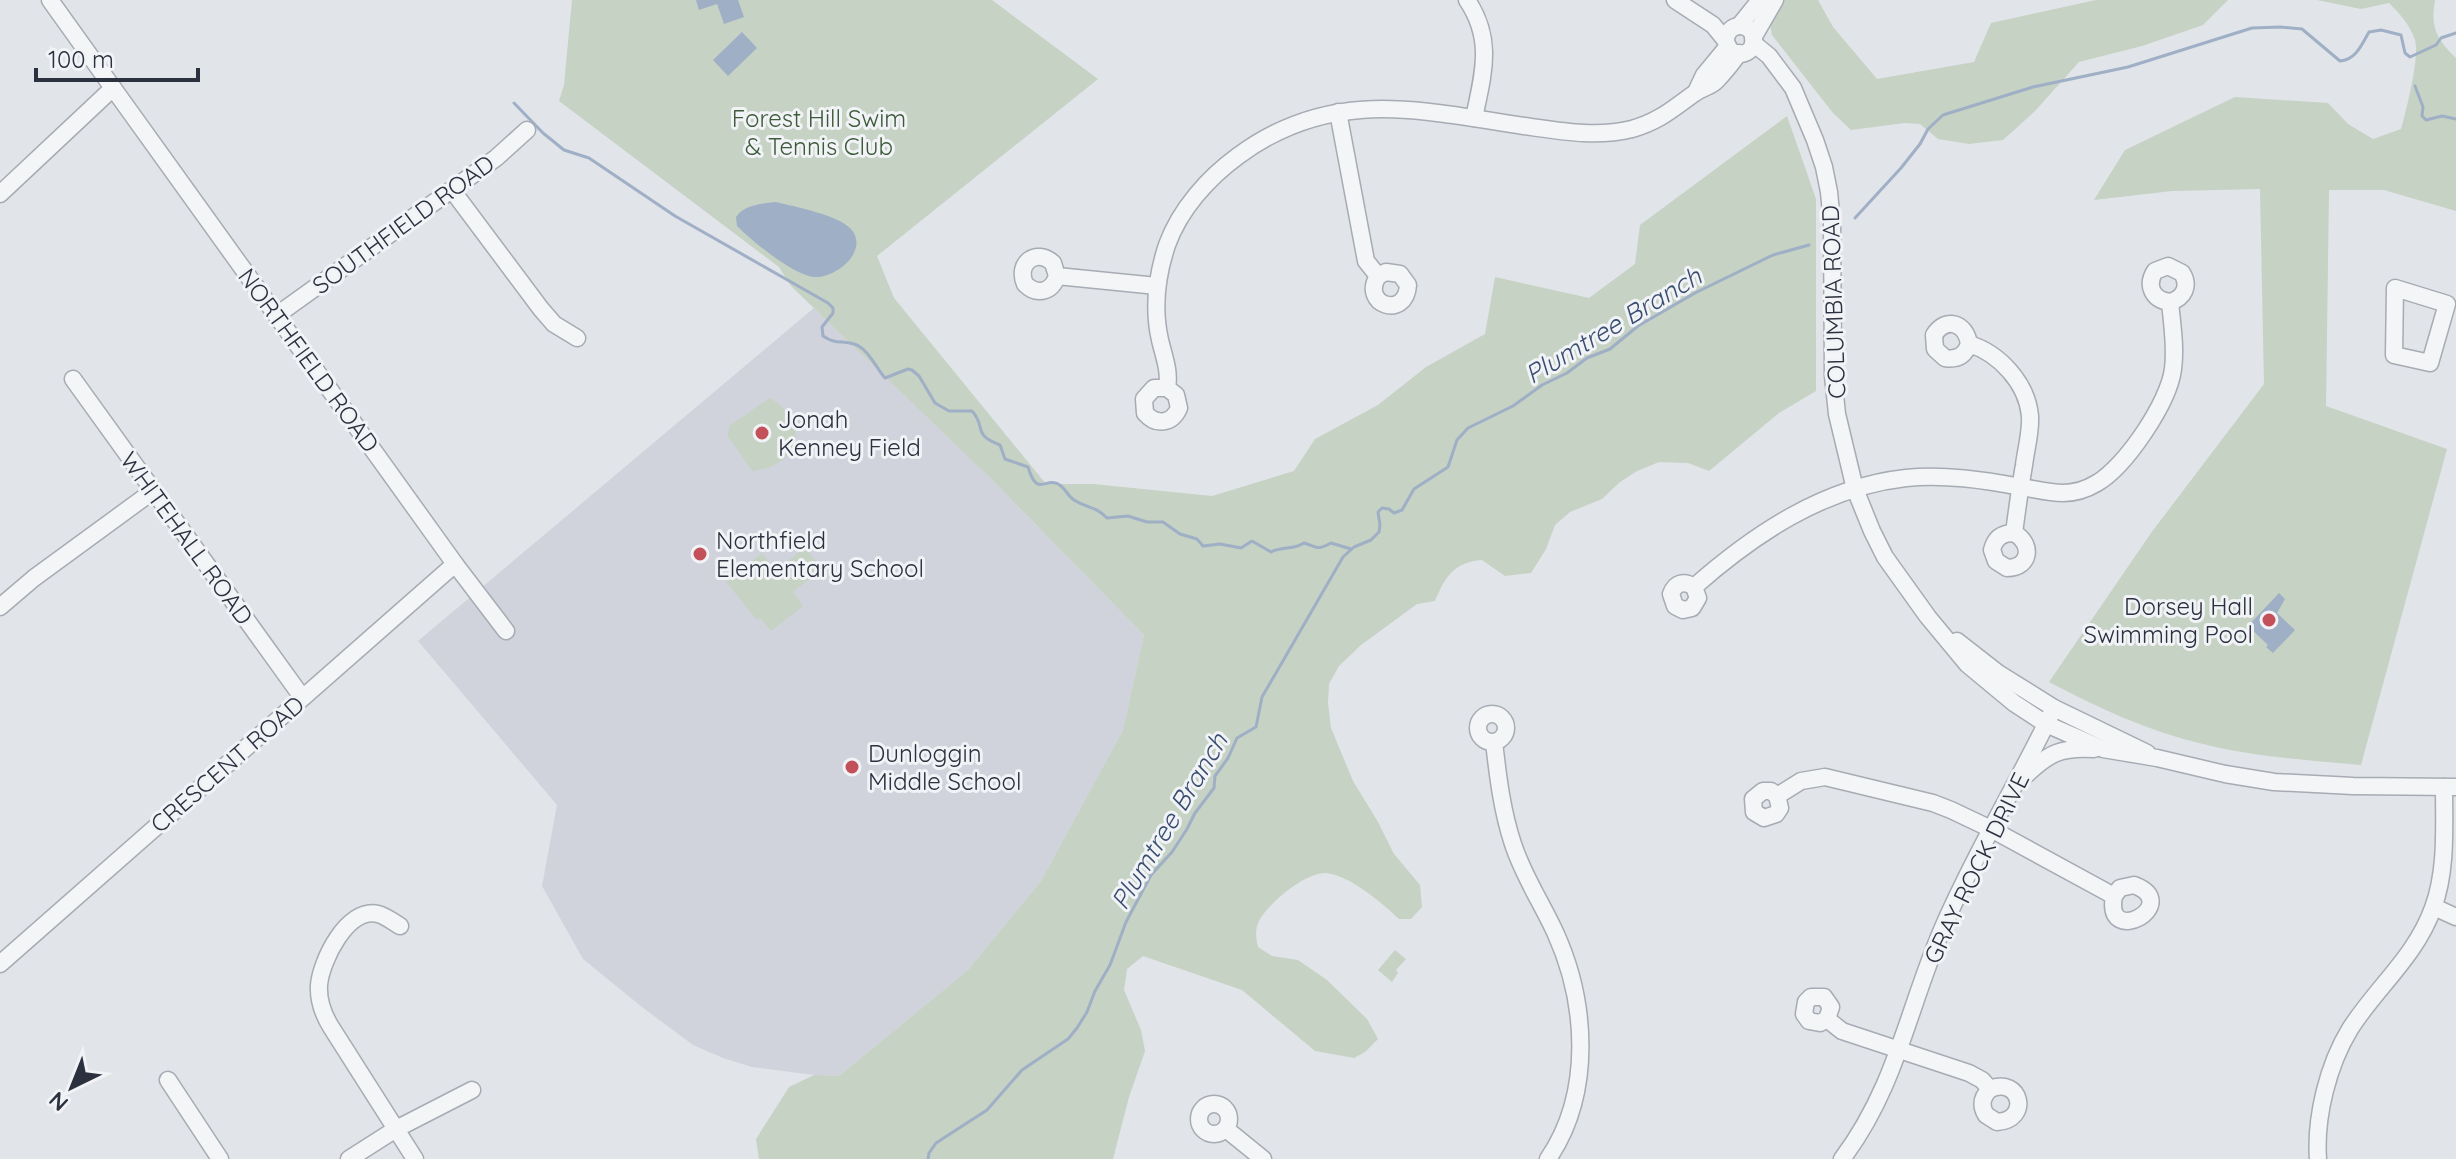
<svg xmlns="http://www.w3.org/2000/svg" width="2456" height="1159" font-family="Quicksand,sans-serif">
  <style>
    .built { fill: #d0d3db }
    .green { fill: #c6d2c3 }
    .water { fill: #9fafc6 }
    .lines { fill: none; stroke-linecap: round; stroke-linejoin: round }
    .stream { stroke: #9fafc6; stroke-width: 3 }
    .minor-casing { stroke: #a7abb3; stroke-width: 19 }
    .minor { stroke: #f4f5f7; stroke-width: 16 }
    .poi-dot { fill: #c3515a; stroke: #f1f3f6; stroke-width: 3 }
    .labels { text-anchor: middle; dominant-baseline: central; stroke-width: 6; stroke-linejoin: round; paint-order: stroke }
    .park-label { font-size: 24px; fill: #3d5a39; stroke: #f1f3f6 }
    .street-label { font-size: 24px; fill: #2b313f; stroke: #f1f3f6 }
    .poi-label { font-size: 24px; fill: #2b313f; stroke: #f1f3f6; text-anchor: start }
    .water-label { font-size: 26px; font-style: italic; fill: #384d70; stroke: #f1f3f6 }
  </style>
  <rect width="100%" height="100%" fill="#e1e4e9"/>
  <polygon class="built" points="814,308 980,468 1144,635 1123,730 1041,881 968,970 839,1076 814,1075 752,1067 723,1058 693,1045 642,1007 583,959 542,886 557,805 418,641"/>
  <g class="green">
    <path d="M572,0H992L1098,79L877,256L894,298L1046,484H1093L1212,496L1294,471L1315,439L1378,405L1426,367L1485,334L1495,277L1589,298L1635,264L1640,225L1787,116L1816,199V391L1779,413L1709,471L1688,463L1659,462L1637,471L1620,482L1602,499L1570,512L1555,525L1546,549L1531,573L1505,576L1482,560C1454,562 1445,577 1435,601L1417,604L1361,645L1339,666L1329,684L1328,703L1331,728L1353,781L1378,822L1394,854L1420,885L1422,907L1411,919H1399C1383,904 1350,875 1326,873C1305,872 1266,905 1258,923C1255,931 1256,939 1258,947L1272,956L1298,960L1327,980L1367,1019L1378,1039L1365,1052L1354,1058L1315,1051L1242,990L1143,956L1127,969L1124,990L1141,1030L1145,1051L1129,1097L1113,1159H759L756,1139L789,1087L814,1075L839,1076L968,970L1041,881L1123,730L1144,635L988,476L791,286L779,267L559,101L564,85Z"/>
    <polygon points="1782,0 1818,0 1833,27 1877,79 1974,62 1991,23 2096,0 2228,0 2203,25 2142,46 2079,62 2035,111 2003,140 1969,144 1938,139 1920,124 1905,123 1851,130 1833,113 1772,35 1770,24"/>
    <path d="M2317,0H2435C2430,28 2437,40 2456,58V211L2384,190H2329L2326,406L2447,449L2361,765C2308,760 2254,757 2203,744C2148,731 2098,708 2049,682L2151,533L2264,384L2260,189L2172,191L2094,200L2125,150L2235,97L2328,103L2348,124L2373,139L2401,129C2406,111 2420,57 2415,40C2410,25 2400,14 2389,3L2361,9Z"/>
    <path d="M770,398C812,424 800,466 752,471L728,436L729,426Z"/>
    <polygon points="805,547 822,569 793,592 803,606 771,631 760,618 757,620 726,582 762,553 776,571"/>
    <polygon points="1395,950 1406,959 1396,970 1398,973 1392,982 1378,970"/>
  </g>
  <g class="water">
    <polygon points="696,0 738,0 744,17 724,24 717,4 699,10"/>
    <polygon points="742,32 757,48 728,76 713,60"/>
    <path d="M776,202C796,207 838,215 851,229C870,251 835,279 814,277C793,275 752,241 737,226L736,217C745,204 761,204 776,202Z"/>
    <polygon points="2279,593 2285,599 2277,613 2295,630 2273,653 2266,647 2268,645 2248,626"/>
  </g>
  <g class="lines">
    <g class="stream">
      <polyline points="2415,86 2423,107 2422,116 2426,120 2442,116 2456,119"/>
      <path d="M514,103L543,133L564,150L589,158L675,216L828,303L833,308V313L822,327L823,336C836,345 842,340 854,344C868,348 876,368 885,378L908,369L912,370L919,376L935,403L949,411H972C987,427 971,434 1000,445L1005,459L1028,467C1038,500 1046,474 1061,486C1066,490 1068,496 1074,500C1088,509 1094,505 1107,518L1128,516L1147,522H1163L1180,534L1197,539L1203,546L1220,544L1241,548L1252,541L1271,552C1282,546 1294,550 1304,543C1318,547 1316,551 1331,543L1351,549"/>
      <path d="M1855,218L1901,168L1920,144L1928,129L1943,115L2033,87L2128,67L2252,28L2280,27L2302,29L2340,61C2356,60 2362,44 2369,32L2381,30L2401,35L2405,53L2410,57L2436,45L2441,38L2456,33"/>
      <polyline points="928,1159 929,1153 936,1143 987,1110 1022,1070 1068,1039 1077,1028 1087,1012 1095,991 1110,965 1126,922 1151,875 1172,852 1187,829 1195,813 1214,788 1215,776 1228,758 1237,738 1256,727 1262,697 1343,557 1354,547 1371,540 1379,532 1380,525 1378,512 1382,508 1389,509 1394,513 1402,510 1414,489 1448,467 1457,440 1468,428 1513,406 1542,385 1567,373 1587,358 1610,349 1638,326 1695,293 1773,255 1809,245"/>
    </g>
    <defs>
      <g id="minor">
        <path d="M1467,0C1494,40 1483,74 1474,118"/>
        <polyline points="1675,0 1713,25 1726,41"/>
        <polyline points="1739,26 1760,0"/>
        <circle cx="1740" cy="40" r="14"/>
        <polyline points="1753,38 1775,0"/>
        <polyline points="1753,43 1769,56 1793,88 1815,140 1824,167 1829,192 1832,223 1833,376 1837,414 1855,489 1872,531 1885,557 1928,617 1967,664 2014,703 2046,724 2103,749 2157,758 2225,774 2274,782 2353,786 2456,787"/>
        <polyline points="113,88 455,564 506,631"/>
        <polyline points="1696,92 1704,75 1728,46"/>
        <path d="M1338,112L1366,261L1378,276C1360,305 1406,320 1408,285L1400,274L1386,272L1378,276"/>
        <polyline points="452,190 541,309 554,324 577,338"/>
        <polyline points="0,194 113,88 50,0"/>
        <path d="M1057,276L1053,263C1036,248 1016,263 1025,284C1037,296 1052,292 1057,276L1157,286"/>
        <polygon points="2395,288 2447,304 2430,363 2394,355"/>
        <polyline points="277,315 496,158 527,130"/>
        <path d="M1969,344C1965,355 1958,360 1945,358L1935,349L1934,335C1946,316 1966,323 1969,344C1999,353 2027,383 2030,416C2031,432 2026,449 2024,465C2020,488 2017,510 2014,533C2002,533 1995,538 1992,550L1996,561L2007,568C2031,568 2033,543 2014,533"/>
        <polyline points="73,379 302,697"/>
        <path d="M1167,388H1154L1144,399L1145,413C1156,426 1172,424 1179,408L1176,395L1167,388C1170,371 1164,357 1160,340C1153,309 1157,275 1167,245C1180,209 1208,178 1238,156C1331,87 1419,110 1524,126C1560,131 1596,138 1632,129C1660,121 1672,109 1695,93C1701,88 1710,87 1716,81C1724,73 1732,63 1739,53"/>
        <path d="M1694,587C1684,580 1675,583 1671,594L1675,606L1683,610L1692,608L1698,598L1694,587C1754,534 1824,487 1906,478C1944,474 1984,480 2021,487C2035,489 2048,493 2063,493C2075,493 2087,489 2097,483C2126,466 2169,402 2173,369C2176,347 2172,324 2170,302C2184,298 2190,286 2182,273L2168,266L2155,271C2146,285 2152,300 2170,302"/>
        <polyline points="0,607 34,578 153,491"/>
        <polyline points="1957,641 1998,673 2054,708 2147,753"/>
        <circle cx="1492" cy="728" r="14"/>
        <path d="M1494,742C1498,777 1502,811 1513,844C1523,875 1541,902 1555,932C1587,1002 1593,1093 1548,1159"/>
        <path d="M2026,775C2049,753 2061,747 2094,749"/>
        <path d="M1777,796L1780,808L1776,814L1764,818L1754,812L1753,799L1763,791H1771L1777,796L1801,781L1825,777L1933,803L1951,810L1991,829L2114,896C2104,949 2184,904 2134,885L2120,888L2114,896"/>
        <polyline points="2434,907 2456,917"/>
        <path d="M400,926C393,922 386,916 378,914C347,907 321,961 319,985C318,1001 323,1014 331,1027L415,1159"/>
        <polyline points="0,964 455,564"/>
        <path d="M1827,1019L1820,1023L1809,1021L1804,1014L1806,1002L1811,997H1824L1831,1007L1827,1019L1842,1031L1969,1073L1982,1080L1990,1089C2021,1076 2031,1120 1997,1122L1986,1115C1980,1105 1982,1097 1990,1089"/>
        <polyline points="168,1080 220,1159"/>
        <circle cx="1214" cy="1119" r="15"/>
        <polyline points="1226,1129 1263,1159"/>
        <polyline points="349,1159 396,1129 472,1090"/>
        <path d="M1842,1159C1897,1086 1908,1007 1944,925C1976,851 2019,781 2054,708"/>
        <path d="M2318,1159C2315,1117 2328,1065 2350,1029C2376,988 2416,956 2433,908C2447,870 2444,827 2444,787"/>
      </g>
    </defs>
    <use href="#minor" class="minor-casing"/>
    <use href="#minor" class="minor"/>
  </g>
  <g class="poi-dot">
    <circle cx="762" cy="433" r="8"/>
    <circle cx="700" cy="554" r="8"/>
    <circle cx="2269" cy="620" r="8"/>
    <circle cx="852" cy="767" r="8"/>
  </g>
  <g class="labels">
    <g class="park-label">
      <text x="819" y="118">Forest Hill Swim<tspan x="819" dy="28">&amp; Tennis Club</tspan></text>
    </g>
    <g class="street-label">
      <text transform="translate(403 224) rotate(-36)">SOUTHFIELD ROAD</text>
      <text transform="translate(1833 302) rotate(-92)">COLUMBIA ROAD</text>
      <text transform="translate(309 360) rotate(54)">NORTHFIELD ROAD</text>
      <text transform="translate(187 538) rotate(54)">WHITEHALL ROAD</text>
      <text transform="translate(227 764) rotate(-41)">CRESCENT ROAD</text>
      <text transform="translate(1976 868) rotate(-64)">GRAY ROCK DRIVE</text>
    </g>
    <g class="poi-label">
      <text x="778" y="419">Jonah<tspan x="778" dy="28">Kenney Field</tspan></text>
      <text x="716" y="540">Northfield<tspan x="716" dy="28">Elementary School</tspan></text>
      <text x="2253" y="606" text-anchor="end">Dorsey Hall<tspan x="2253" dy="28">Swimming Pool</tspan></text>
      <text x="868" y="753">Dunloggin<tspan x="868" dy="28">Middle School</tspan></text>
    </g>
    <g class="water-label">
      <text transform="translate(1613 325) rotate(-31)">Plumtree Branch</text>
      <text transform="translate(1169 821) rotate(-59)">Plumtree Branch</text>
    </g>
  </g>
  <g transform="translate(72 1087) rotate(223)" stroke="#f1f3f6" stroke-width="6" paint-order="stroke">
  <path d="M0-6L14 30L0 20L-14 30Z" fill="#2b313f"/>
  <text y="-12" font-size="22" font-weight="bold" text-anchor="middle" fill="#2b313f">N</text>
  </g>
  <path d="M36 68v12h162v-12" fill="none" stroke="#2b313f" stroke-width="4"/>
  <text x="48" y="68" font-size="24" fill="#2b313f" stroke="#f1f3f6" stroke-width="6" paint-order="stroke">100 m</text>
</svg>
